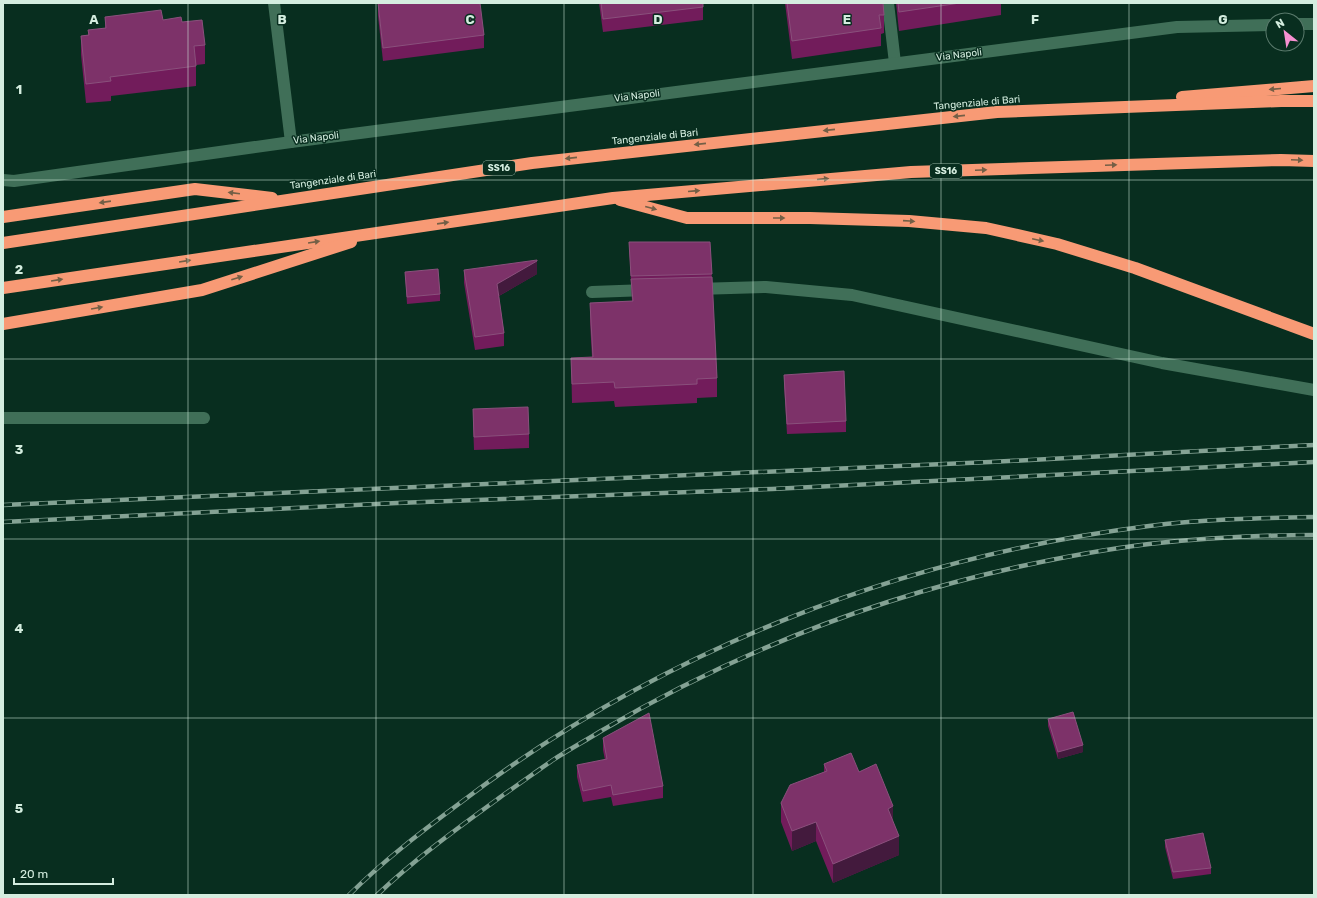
<svg xmlns="http://www.w3.org/2000/svg" width="1317" height="898" font-family="Rubik,sans-serif">
  <style>
    .lines { fill: none; stroke-linecap: round; stroke-linejoin: round }
    .lane { stroke: #406f58; stroke-width: 12 }
    .street { stroke: #406f58; stroke-width: 12 }
    .highway { stroke: #f89a75; stroke-width: 12 }
    .rail-casing { stroke: #84a294; stroke-width: 4.5 }
    .rail { stroke: #082e1f; stroke-width: 3; stroke-dasharray: 9; stroke-linecap: butt }
    .wall { fill: #721c5b }
    .shaded-wall { fill: #431a3d }
    .building { fill: #7d3269; stroke: #8a507c }
    .oneway { fill: #745f46 }
    .grid { fill: none; stroke: #d4eddf; stroke-width: 1; stroke-opacity: 0.55 }
    .labels { text-anchor: middle; dominant-baseline: central; stroke-width: 3; stroke-linejoin: round; paint-order: stroke }
    .shield { fill: #082e1f; stroke: #97b4a5; stroke-width: 1 }
    .shield-label { font-size: 9px; font-weight: bold; fill: #d4eddf }
    .street-label { font-size: 10px; fill: #d4eddf; stroke: #082e1f }
    .grid-label { font-size: 13px; text-anchor: middle; font-weight: bold; fill: #d4eddf; stroke: #082e1f; stroke-width: 3; stroke-linejoin: round; paint-order: stroke }
  </style>
  <rect width="100%" height="100%" fill="#082e1f"/>
  <g class="lines">
    <g class="lane">
      <polyline points="697,289 766,287 852,295 1162,363 1314,390"/>
      <polyline points="592,292 647,290"/>
      <polyline points="3,418 204,418"/>
    </g>
    <g class="street">
      <polyline points="274,3 291,142"/>
      <polyline points="888,3 895,63"/>
      <polyline points="1297,24 1314,24"/>
      <polyline points="3,180 14,181 291,142 1177,27 1273,25"/>
    </g>
    <g class="highway">
      <polyline points="1182,97 1314,86"/>
      <polyline points="620,200 687,218 810,218 909,221 986,228 1057,244 1135,268 1314,334"/>
      <polyline points="3,217 195,189 272,198"/>
      <polyline points="3,243 532,163 997,112 1281,101 1314,101"/>
      <polyline points="3,288 613,198 911,172 1281,160 1314,161"/>
      <polyline points="3,324 202,290 351,242"/>
    </g>
    <defs>
      <g id="rail">
        <polyline points="3,505 990,462 1314,445"/>
        <polyline points="3,522 397,503 772,489 1314,462"/>
        <path d="M349,895C383,861 421,832 460,803C660,651 900,557 1149,526C1204,519 1259,518 1314,517"/>
        <path d="M377,895C417,857 462,825 506,793C522,782 537,771 553,760C568,750 585,741 601,731C732,654 874,598 1022,566C1064,557 1107,549 1149,544C1204,538 1259,535 1314,535"/>
      </g>
    </defs>
    <use href="#rail" class="rail-casing"/>
    <use href="#rail" class="rail"/>
  </g>
  <g class="wall">
    <polygon points="378,3 484,35 484,48 383,61 378,16"/>
    <polygon points="599,3 703,3 703,20 603,32"/>
    <polygon points="785,3 883,3 884,15 884,33 881,34 881,46 792,59"/>
    <polygon points="896,3 1001,3 1001,15 899,31"/>
    <polygon points="105,17 163,20 182,22 205,45 205,64 196,65 196,86 111,96 111,101 86,103 81,55 81,36 88,35 88,30 105,28"/>
    <polygon points="629,242 710,242 717,378 717,397 697,398 697,403 615,407 614,401 572,403 571,358 592,357 590,322 590,303 632,301 631,283"/>
    <polygon points="464,270 537,274 499,296 504,333 504,346 475,350 464,283"/>
    <polygon points="405,272 440,294 440,301 407,304"/>
    <polygon points="784,375 846,421 846,432 787,434 784,385"/>
    <polygon points="473,409 529,434 529,448 474,450 473,422"/>
    <polygon points="1048,719 1083,752 1058,759 1048,726"/>
    <polygon points="603,738 663,786 663,798 613,806 611,797 583,802 577,777 577,765 605,760 603,750"/>
    <polygon points="824,764 859,772 893,823 899,855 833,883 816,841 792,851 781,822 781,803 824,772"/>
    <polygon points="1165,840 1211,868 1211,874 1173,879 1165,847"/>
  </g>
  <g class="shaded-wall">
    <polygon points="537,261 537,274 497,297 497,284"/>
    <polygon points="1083,745 1083,752 1058,759 1058,752"/>
    <polygon points="893,806 893,826 888,809"/>
    <polygon points="816,822 816,841 792,851 792,831"/>
    <polygon points="899,836 899,855 833,883 833,864"/>
  </g>
  <g class="building">
    <polygon points="378,3 480,3 484,35 383,48"/>
    <polygon points="601,3 703,3 703,7 603,19"/>
    <polygon points="787,3 883,3 884,15 879,15 881,28 792,41"/>
    <polygon points="898,3 960,3 899,12"/>
    <polygon points="161,10 163,20 181,17 182,22 202,20 205,45 194,46 196,66 110,77 111,81 86,84 81,36 89,35 88,30 106,28 105,17"/>
    <polygon points="629,242 710,242 712,274 631,276"/>
    <polygon points="537,260 537,261 497,284 504,333 475,337 464,270"/>
    <polygon points="438,269 440,294 407,297 405,272"/>
    <polygon points="712,277 717,378 697,379 697,384 615,388 614,382 572,384 571,358 593,357 590,303 633,301 631,279"/>
    <polygon points="844,371 846,421 787,424 784,375"/>
    <polygon points="528,407 529,434 474,437 473,409"/>
    <polygon points="1073,712 1083,745 1058,752 1048,719"/>
    <polygon points="649,713 663,786 613,795 611,785 583,791 577,765 607,759 603,738"/>
    <polygon points="851,753 859,772 876,764 893,806 888,809 899,836 833,864 816,822 792,831 781,803 790,785 827,771 824,764"/>
    <polygon points="1203,833 1211,868 1173,872 1165,840"/>
  </g>
  <defs><path id="oneway-solid" d="M-6-.8H1V-3.2L6.5 0L1 3.2V.8H-6Z"/></defs>
  <g class="oneway">
    <use href="#oneway-solid" transform="translate(1275 89) rotate(175)"/>
    <use href="#oneway-solid" transform="translate(959 116) rotate(174)"/>
    <use href="#oneway-solid" transform="translate(829 130) rotate(174)"/>
    <use href="#oneway-solid" transform="translate(700 144) rotate(174)"/>
    <use href="#oneway-solid" transform="translate(571 158) rotate(174)"/>
    <use href="#oneway-solid" transform="translate(1297 160) rotate(2)"/>
    <use href="#oneway-solid" transform="translate(1111 165) rotate(-2)"/>
    <use href="#oneway-solid" transform="translate(981 170) rotate(-2)"/>
    <use href="#oneway-solid" transform="translate(823 179) rotate(-5)"/>
    <use href="#oneway-solid" transform="translate(694 191) rotate(-5)"/>
    <use href="#oneway-solid" transform="translate(234 193) rotate(-173)"/>
    <use href="#oneway-solid" transform="translate(105 202) rotate(172)"/>
    <use href="#oneway-solid" transform="translate(651 208) rotate(15)"/>
    <use href="#oneway-solid" transform="translate(779 218)"/>
    <use href="#oneway-solid" transform="translate(909 221) rotate(4)"/>
    <use href="#oneway-solid" transform="translate(443 223) rotate(-8)"/>
    <use href="#oneway-solid" transform="translate(1038 240) rotate(12)"/>
    <use href="#oneway-solid" transform="translate(314 242) rotate(-9)"/>
    <use href="#oneway-solid" transform="translate(185 261) rotate(-9)"/>
    <use href="#oneway-solid" transform="translate(237 278) rotate(-18)"/>
    <use href="#oneway-solid" transform="translate(57 280) rotate(-9)"/>
    <use href="#oneway-solid" transform="translate(97 308) rotate(-10)"/>
  </g>
  <path class="grid" d="M188,3V895M376,3V895M564,3V895M753,3V895M941,3V895M1129,3V895M3,180H1314M3,359H1314M3,539H1314M3,718H1314"/>
  <g class="labels">
    <g class="shield">
      <rect x="483" y="161" width="32" height="14" rx="3"/>
      <rect x="930" y="164" width="32" height="14" rx="3"/>
    </g>
    <g class="shield-label">
      <text x="499" y="168">SS16</text>
      <text x="946" y="171">SS16</text>
    </g>
    <g class="street-label">
      <text transform="translate(959 55) rotate(-7)">Via Napoli</text>
      <text transform="translate(637 96) rotate(-7)">Via Napoli</text>
      <text transform="translate(977 103) rotate(-5)">Tangenziale di Bari</text>
      <text transform="translate(655 137) rotate(-6)">Tangenziale di Bari</text>
      <text transform="translate(316 138) rotate(-7)">Via Napoli</text>
      <text transform="translate(333 180) rotate(-8)">Tangenziale di Bari</text>
    </g>
  </g>
  <g class="grid-label">
    <text x="94" y="24">A</text>
    <text x="282" y="24">B</text>
    <text x="470" y="24">C</text>
    <text x="658" y="24">D</text>
    <text x="847" y="24">E</text>
    <text x="1035" y="24">F</text>
    <text x="1223" y="24">G</text>
    <text x="19" y="94">1</text>
    <text x="19" y="274">2</text>
    <text x="19" y="454">3</text>
    <text x="19" y="633">4</text>
    <text x="19" y="813">5</text>
  </g>
  <rect width="1317" height="898" fill="none" stroke="#d4eddf" stroke-width="8"/>
  <g transform="translate(1285 32) rotate(330)"><circle r="19" fill="#082e1f" stroke="#5a7a6c"/>
  <path d="M0-3L7 15L0 10L-7 15Z" fill="#f690d1"/>
  <text y="-6" font-size="11" font-weight="bold" text-anchor="middle" fill="#d4eddf">N</text>
  </g>
  <path d="M14 878v6h99v-6" fill="none" stroke="#d4eddf" stroke-width="2"/>
  <text x="20" y="878" font-size="12" fill="#d4eddf" stroke="#082e1f" stroke-width="3" paint-order="stroke">20 m</text>
</svg>
